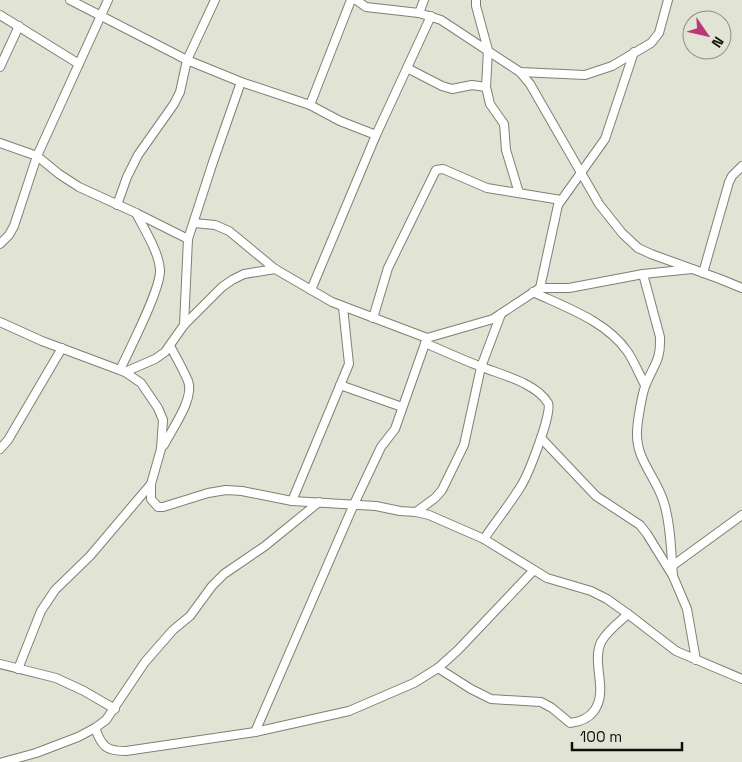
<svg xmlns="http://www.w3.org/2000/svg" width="742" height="762" font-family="'Space Grotesk',sans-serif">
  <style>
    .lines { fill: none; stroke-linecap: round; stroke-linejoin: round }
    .minor-casing { stroke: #7e8073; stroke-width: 10 }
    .minor { stroke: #fff; stroke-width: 8 }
  </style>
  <rect width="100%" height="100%" fill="#e1e4d5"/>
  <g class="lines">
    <defs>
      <g id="minor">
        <polyline points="70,0 187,60 241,82 310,105 340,121 376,135"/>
        <polyline points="356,0 366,7 419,13 441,20 520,72 530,84 599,204 622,233 638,248 651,254 720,279 742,288"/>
        <polyline points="476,0 476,6 488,50 486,87 490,104 504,124 506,150 519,193"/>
        <polyline points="419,13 424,0"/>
        <polyline points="0,15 79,64"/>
        <polyline points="0,67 19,26"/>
        <polyline points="407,68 442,86 452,89 472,85 486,87"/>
        <polyline points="520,72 585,75 612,66 651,43 659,33 668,0"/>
        <polyline points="310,105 351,0"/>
        <polyline points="0,143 37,156 108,0"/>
        <polyline points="117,205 127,177 138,155 174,104 180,92 187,60 215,0"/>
        <polyline points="194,223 215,225 229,231 275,269 332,302 427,338 493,319 540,288 569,288 643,274 692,269"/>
        <polyline points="0,244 9,235 14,226 37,156 59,174 79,187 136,213 188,239"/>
        <polyline points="703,273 729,182 732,176 742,166"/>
        <path d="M643,274L660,337C661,361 654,364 646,384C642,393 637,423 637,433C636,460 657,478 664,503C671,526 671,552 673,576"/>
        <polyline points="540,288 558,205 605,139 634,52"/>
        <polyline points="311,290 376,135 431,16"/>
        <path d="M533,292C565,307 606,321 627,351C634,361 639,374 645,385"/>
        <polyline points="373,318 388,268 436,170 443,169 487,188 561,200"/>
        <polyline points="0,322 42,341 125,372 141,383 158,408 163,420 161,449 151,484 151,499 158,507 163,507 208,493 226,490 242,491 292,501 376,506 400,511 416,512 429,515 484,539 547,578 591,591 607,599 628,614 676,651 742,679"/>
        <polyline points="184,325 188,239 213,162 241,82"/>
        <path d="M425,343C444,351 463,360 482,367C502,375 536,383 548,403C553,412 528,475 521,486C510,504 496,521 484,539"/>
        <path d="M120,370C129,350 161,289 160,270C159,252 144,229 136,213"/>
        <polyline points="125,372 155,359 165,352 184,325 222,287 232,280 244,274 275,269"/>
        <polyline points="340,385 402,407"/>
        <polyline points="541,438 596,496 640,525 647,534 673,576 687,609 696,660"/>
        <path d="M164,445C172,429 195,398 188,381C183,369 176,357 170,346"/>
        <polyline points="0,449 8,440 62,348"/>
        <polyline points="292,501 349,364 343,307"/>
        <polyline points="416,512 435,498 442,490 464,445 481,367 501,314"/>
        <polyline points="672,566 742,515"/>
        <polyline points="0,664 56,678 84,691 115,709"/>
        <path d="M438,668L471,689L491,699L541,702L552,708L570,723C579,722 588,719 594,711C609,690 591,664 601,642C607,631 619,622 628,614"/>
        <polyline points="18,669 41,611 55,590 90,556 151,484"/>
        <path d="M95,728C102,747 106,751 126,751L255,732L349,711L414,683L438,668L458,650L533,571"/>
        <polyline points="255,732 354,504 381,447 395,429 427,338"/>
        <polyline points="3,762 36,753 78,737 95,728 106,720 145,662 173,630 190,616 212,586 224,574 265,546 319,502"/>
      </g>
    </defs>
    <use href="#minor" class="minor-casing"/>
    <use href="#minor" class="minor"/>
  </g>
  <g transform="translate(707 35) rotate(124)"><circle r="24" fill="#e1e4d5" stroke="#8d8f84"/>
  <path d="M0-4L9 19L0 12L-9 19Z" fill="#bc3678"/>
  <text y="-8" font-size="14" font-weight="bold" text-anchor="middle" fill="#0e0f0a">N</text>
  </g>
  <path d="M572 742v8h110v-8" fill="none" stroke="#0e0f0a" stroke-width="2.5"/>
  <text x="580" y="742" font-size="15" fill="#0e0f0a" stroke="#e1e4d5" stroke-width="4" paint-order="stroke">100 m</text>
</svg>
